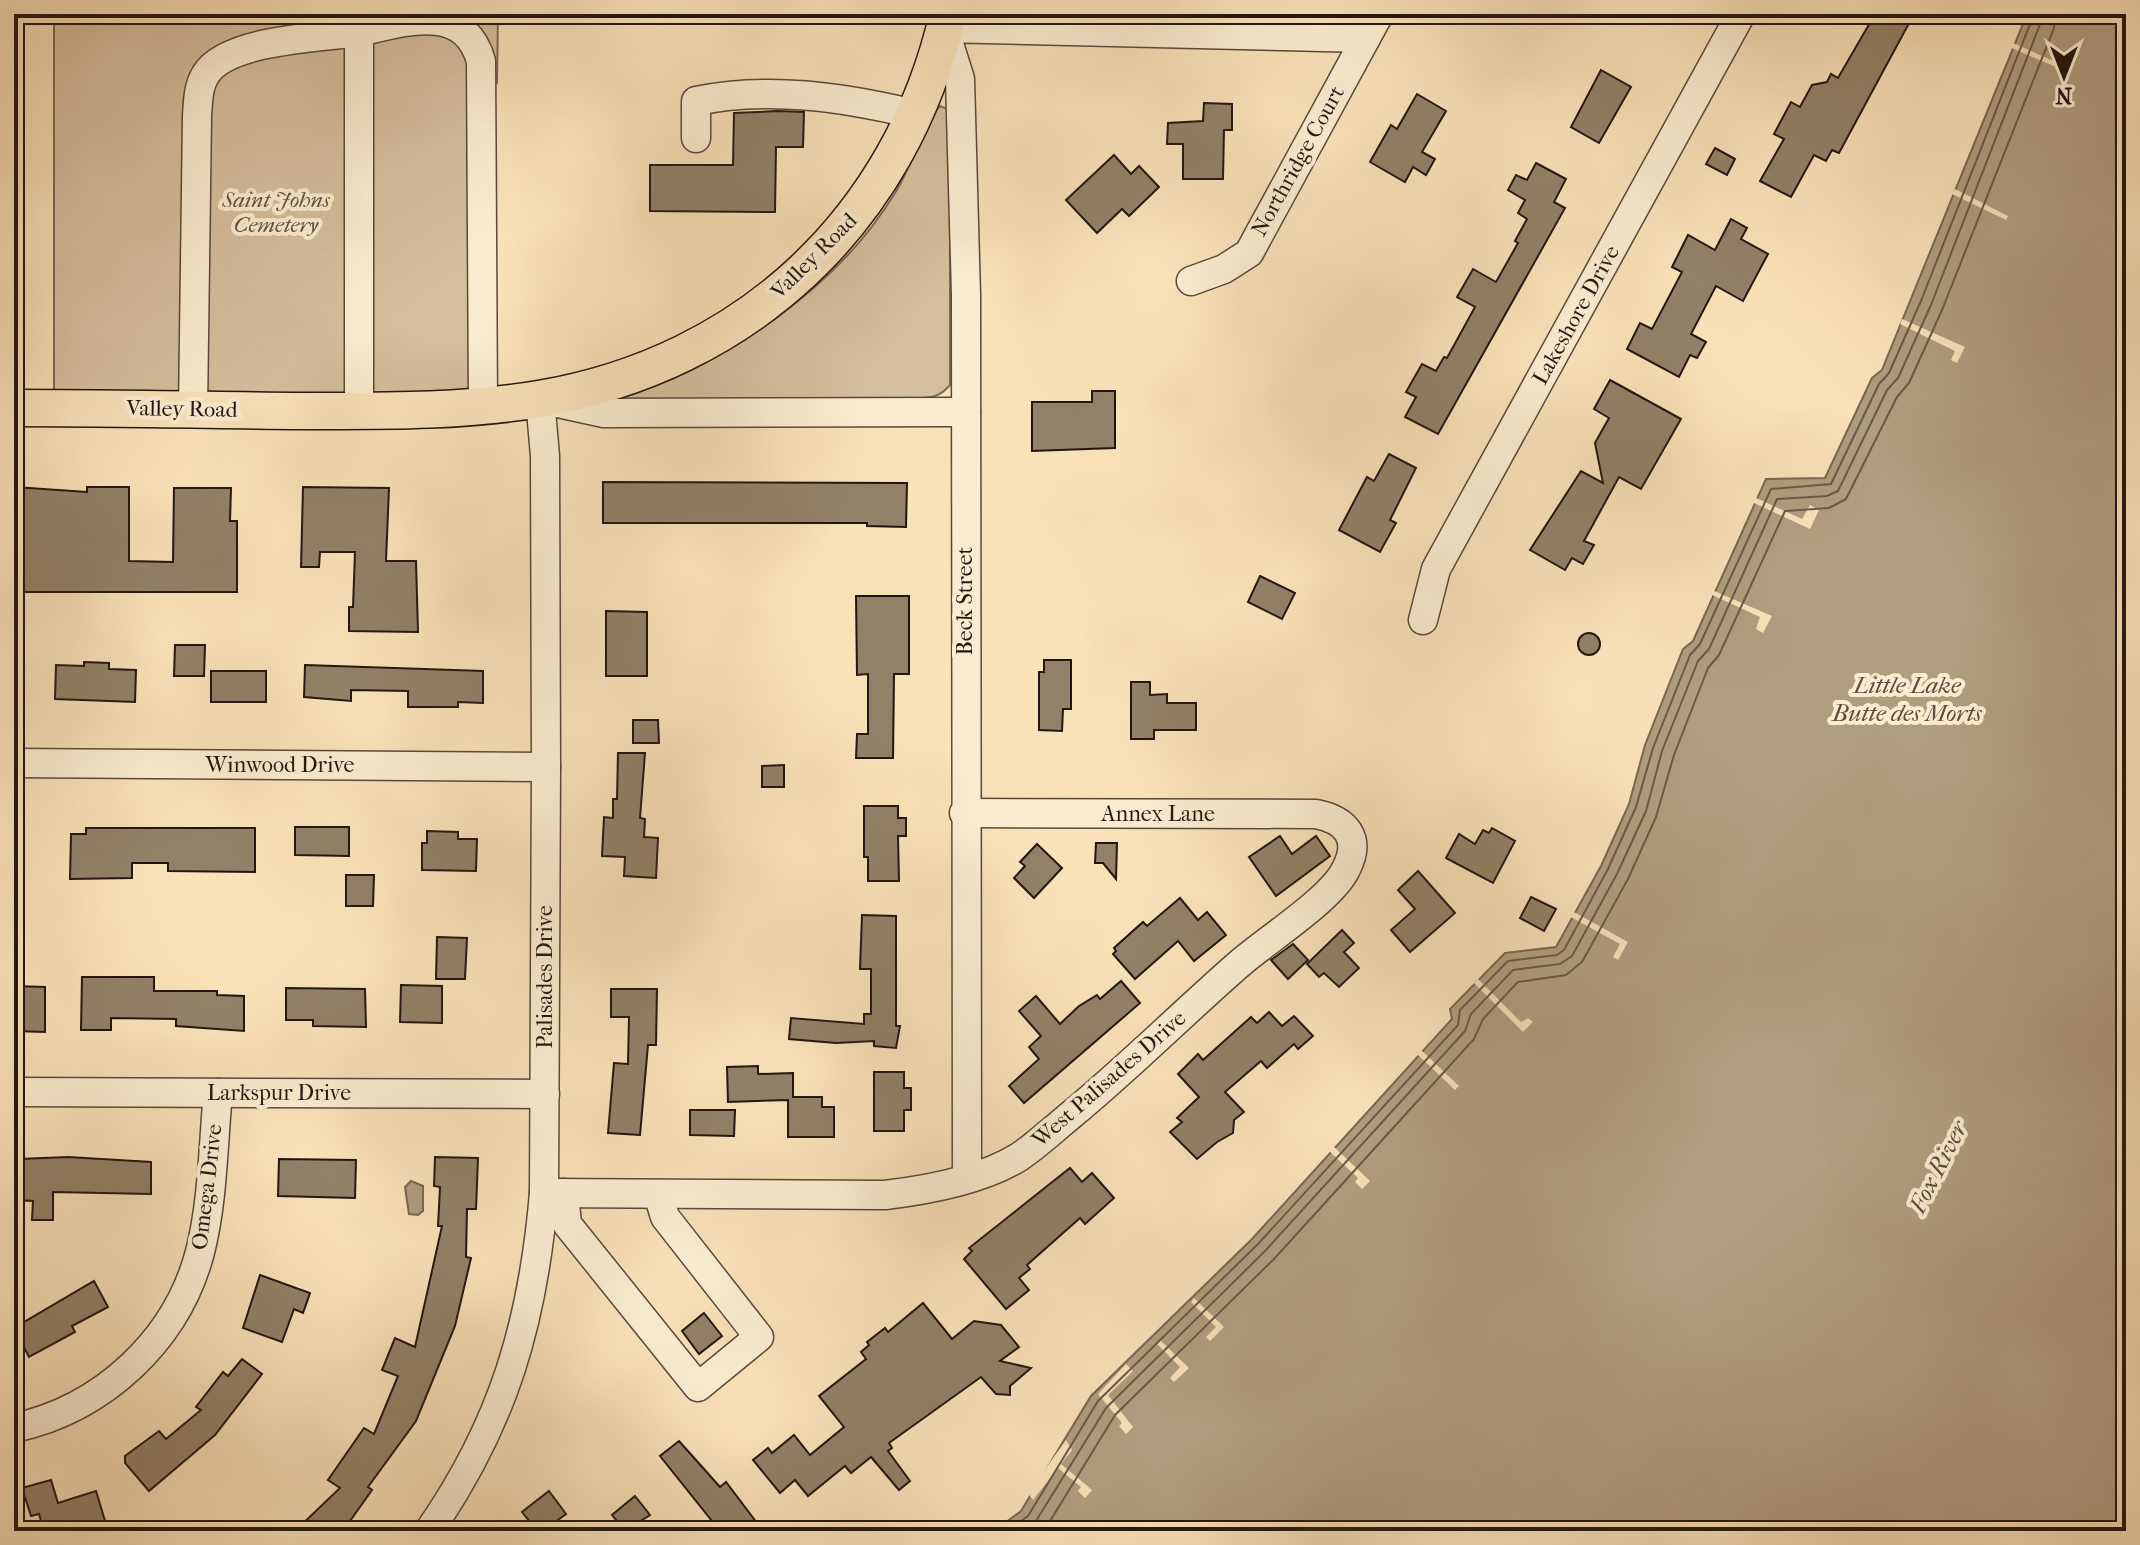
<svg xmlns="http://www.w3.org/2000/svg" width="2140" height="1545" font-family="'IM FELL French Canon',serif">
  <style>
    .green { fill: #d5be9c; stroke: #7c6a56; stroke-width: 2 }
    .water { fill: #b09c7f; stroke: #786653; stroke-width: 2 }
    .pier { fill: #f9e1b8 }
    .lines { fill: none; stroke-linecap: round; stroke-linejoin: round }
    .shore { stroke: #6a5948; stroke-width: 2 }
    .building { fill: #928068; stroke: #231611; stroke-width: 2 }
    .minor-casing { stroke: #58493b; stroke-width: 31 }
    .major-casing { stroke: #231611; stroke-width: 39 }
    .minor { stroke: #fbecd1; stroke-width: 28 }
    .major { stroke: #f9e1b8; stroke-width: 36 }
    .labels { text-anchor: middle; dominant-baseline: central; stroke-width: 8; stroke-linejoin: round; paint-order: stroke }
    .street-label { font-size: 22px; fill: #231611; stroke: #fbecd1 }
    .park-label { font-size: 22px; font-style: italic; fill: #615142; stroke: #fbecd1 }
    .water-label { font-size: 24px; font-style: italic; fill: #5b4c3d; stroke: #fbecd1 }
  </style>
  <rect width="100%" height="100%" fill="#f9e1b8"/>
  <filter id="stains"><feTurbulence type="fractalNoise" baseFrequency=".0025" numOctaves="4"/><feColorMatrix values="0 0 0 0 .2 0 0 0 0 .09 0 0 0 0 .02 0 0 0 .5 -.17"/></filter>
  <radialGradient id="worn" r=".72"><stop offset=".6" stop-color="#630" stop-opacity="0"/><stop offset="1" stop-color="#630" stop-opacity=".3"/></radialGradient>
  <g class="green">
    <polygon points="54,14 498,14 497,83 493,82 490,406 54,408"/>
    <path d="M940,106L950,110V385C941,395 936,397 922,398L616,402L619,397C729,356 832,296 895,193C912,167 919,129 940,106Z"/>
  </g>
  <g class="water">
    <polygon points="2027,14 2126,14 2126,1531 994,1531 1021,1511 1091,1396 1252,1239 1452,1019 1450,1009 1505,953 1556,947 1601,866 1629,804 1645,745 1683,649 1693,641 1766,479 1825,478 1872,378 1882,370"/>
    <polygon points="411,1181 423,1186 423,1211 418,1215 409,1214 405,1187"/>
  </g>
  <g class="pier">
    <polygon points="2011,42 2058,63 2056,67 2009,47"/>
    <polygon points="1955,189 2008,216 2006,220 1952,194"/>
    <polygon points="1902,319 1965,347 1957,363 1951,360 1955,351 1900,324"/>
    <polygon points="1754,497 1802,519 1810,505 1819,510 1810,529 1752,502"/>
    <polygon points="1712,590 1772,616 1763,633 1756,629 1760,617 1710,594"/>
    <polygon points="1572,911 1628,942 1618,960 1613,957 1620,944 1569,916"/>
    <polygon points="1478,979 1521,1022 1528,1018 1533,1022 1523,1032 1474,983"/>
    <polygon points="1421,1050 1459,1086 1455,1090 1417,1054"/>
    <polygon points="1332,1145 1370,1181 1362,1189 1355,1182 1358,1178 1328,1150"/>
    <polygon points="1194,1298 1224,1327 1210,1341 1206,1337 1216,1327 1191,1302"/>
    <polygon points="1160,1340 1189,1368 1174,1382 1170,1378 1180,1367 1157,1344"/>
    <polygon points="1126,1364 1133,1371 1108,1395 1133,1427 1126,1434 1119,1426 1122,1423 1098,1394"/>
    <polygon points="1066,1440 1072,1450 1061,1464 1092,1490 1085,1498 1078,1491 1081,1487 1058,1468 1033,1500 1028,1493"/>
  </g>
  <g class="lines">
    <g class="shore">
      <polyline points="1007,1531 1028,1516 1098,1401 1258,1244 1458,1025 1460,1010 1508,961 1557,955 1564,950 1608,869 1636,807 1653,748 1690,655 1700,644 1771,489 1831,484 1879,384 1889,373 1921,301 2034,14"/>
      <polyline points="1025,1531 1036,1521 1106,1408 1265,1251 1465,1031 1471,1014 1513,970 1560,964 1572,956 1617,874 1646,811 1662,751 1698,661 1709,649 1777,499 1827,496 1838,491 1887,390 1898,378 1931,305 2044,14"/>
      <polyline points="1044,1531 1115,1415 1274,1259 1474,1039 1483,1019 1518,982 1566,975 1582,962 1628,879 1656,817 1674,755 1708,668 1719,655 1785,511 1829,508 1846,499 1897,397 1909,383 1942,310 2054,28 2056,14"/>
    </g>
  </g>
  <g class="building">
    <polygon points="1875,14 1914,14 1839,153 1832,150 1826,161 1814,155 1791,197 1760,181 1784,139 1774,134 1791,102 1800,107 1812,85 1827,82 1831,74 1838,78"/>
    <polygon points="1601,70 1631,87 1599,143 1571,127"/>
    <polygon points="1417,94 1446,111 1422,152 1435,159 1426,175 1413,167 1405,182 1370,162 1391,125 1397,129"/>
    <polygon points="1204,103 1232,104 1232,130 1224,130 1223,179 1183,179 1183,144 1167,144 1168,123 1203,121"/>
    <polygon points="778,111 804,112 803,147 776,147 775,212 650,211 650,165 733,165 734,113"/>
    <polygon points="1715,148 1735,159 1727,175 1706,164"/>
    <polygon points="1114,155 1131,174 1139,166 1159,187 1129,216 1122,209 1097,233 1066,200"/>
    <polygon points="1536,163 1566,179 1554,202 1565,208 1438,434 1405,417 1416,397 1406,392 1422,364 1436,371 1444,357 1447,358 1475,307 1457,297 1473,269 1496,282 1518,243 1515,241 1527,219 1518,213 1525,200 1508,190 1516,175 1527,180"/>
    <polygon points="1731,219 1747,228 1741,239 1768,254 1743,301 1716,286 1691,334 1706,342 1697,358 1690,355 1679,377 1627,349 1640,323 1652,329 1682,272 1672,267 1688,235 1715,250"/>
    <polygon points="1610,380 1681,419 1641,489 1619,477 1584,541 1594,545 1583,564 1572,558 1565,570 1530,550 1581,471 1603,483 1595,443 1609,418 1594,409"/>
    <polygon points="1092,391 1115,391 1115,448 1032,451 1032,402 1092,402"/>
    <polygon points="1389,454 1416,468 1390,520 1396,523 1380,552 1339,530 1367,477 1374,481"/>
    <polygon points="603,482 907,483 906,527 867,526 867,523 603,523"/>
    <polygon points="14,487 87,492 87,487 129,487 129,561 173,562 174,488 231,488 230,521 237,521 237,592 14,592"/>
    <polygon points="303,487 389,488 386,561 416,561 418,632 349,631 349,607 353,607 355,552 320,552 319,567 301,567"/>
    <polygon points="1260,576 1295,593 1282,619 1248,602"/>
    <polygon points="856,596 909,596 909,674 894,674 893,758 856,758 857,734 868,734 868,674 857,675"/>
    <polygon points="606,611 647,612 647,676 606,676"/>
    <circle cx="1589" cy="644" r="11"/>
    <polygon points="175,645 205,645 204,676 174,676"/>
    <polygon points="1044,660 1071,660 1071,709 1063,709 1062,731 1039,730 1039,672 1044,672"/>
    <polygon points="84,662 109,663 109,669 136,670 135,702 55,699 56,665 84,666"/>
    <polygon points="305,665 483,671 483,703 458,702 458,707 408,707 408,691 351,690 351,701 304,697"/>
    <rect x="211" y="671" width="55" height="31"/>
    <polygon points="1131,682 1150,682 1150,695 1167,694 1167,703 1196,703 1196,730 1154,730 1154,739 1131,739"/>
    <polygon points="633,720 658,720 659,743 633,743"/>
    <polygon points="618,753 645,753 640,818 645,819 644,837 658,838 656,878 624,876 625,857 602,856 604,817 613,818 613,799 617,799"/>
    <polygon points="784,765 784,787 762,787 762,766"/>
    <polygon points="864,806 898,806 898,818 906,818 906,836 898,836 899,881 868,881 868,857 864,857"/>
    <polygon points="295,827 349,827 349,856 295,855"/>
    <polygon points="86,828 255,828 255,872 168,871 168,863 132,863 132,878 70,879 71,834 86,834"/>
    <polygon points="1492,828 1515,841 1493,883 1446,858 1459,834 1475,844 1483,830 1489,833"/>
    <polygon points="427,831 458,832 458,839 477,839 476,871 422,870 422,843 427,843"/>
    <polygon points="1280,836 1292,854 1316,836 1330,856 1276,896 1249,857"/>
    <polygon points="1096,843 1117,843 1116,879 1103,863 1095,863"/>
    <polygon points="1037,844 1062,868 1034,898 1014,878 1025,866 1020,862"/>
    <polygon points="1418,871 1455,913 1410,952 1391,930 1415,909 1398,890"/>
    <polygon points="346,875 374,875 373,906 346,906"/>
    <polygon points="1531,897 1556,909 1544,931 1520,918"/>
    <polygon points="1180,898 1198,920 1207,912 1226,935 1194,961 1178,941 1135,979 1113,954 1116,951 1114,948 1143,922 1147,926"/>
    <polygon points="862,915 896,916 896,1026 900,1026 896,1048 874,1046 874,1041 836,1043 789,1039 791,1018 864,1024 864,1014 871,1014 871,969 860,969"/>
    <polygon points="1342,930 1354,943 1344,952 1359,968 1339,987 1324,973 1319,977 1307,964"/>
    <polygon points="437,937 467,938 465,979 436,979"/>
    <polygon points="1293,944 1308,960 1288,979 1271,960"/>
    <polygon points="82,977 154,977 154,991 217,991 217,995 244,996 244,1031 176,1026 176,1019 111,1018 111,1030 81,1030"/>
    <polygon points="1121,981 1140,1003 1024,1103 1009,1086 1039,1059 1029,1047 1041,1036 1019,1011 1036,996 1060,1024 1079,1006 1097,995 1100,999"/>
    <polygon points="401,985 442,986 442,1023 400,1022"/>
    <polygon points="14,986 45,987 45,1032 14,1031"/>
    <polygon points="286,988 365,989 366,1027 313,1026 313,1020 286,1020"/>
    <polygon points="611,989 657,989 656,1045 648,1045 640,1135 608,1133 614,1063 628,1064 629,1017 611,1017"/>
    <polygon points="1269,1012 1282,1026 1294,1016 1313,1036 1298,1049 1294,1044 1267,1068 1261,1061 1225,1092 1244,1112 1234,1120 1233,1133 1217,1142 1197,1159 1170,1132 1182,1122 1177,1118 1199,1097 1178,1074 1198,1054 1203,1060 1251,1017 1257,1023"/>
    <polygon points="758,1066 758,1074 793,1073 793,1097 822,1097 822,1107 834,1107 834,1137 788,1137 788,1100 728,1102 727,1067"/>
    <polygon points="874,1072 904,1072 904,1088 911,1088 911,1110 904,1110 904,1131 874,1131"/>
    <polygon points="690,1110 735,1110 734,1136 690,1135"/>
    <polygon points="68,1157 151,1162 151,1194 53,1192 53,1220 32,1220 33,1201 14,1200 14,1166 19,1166 19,1159"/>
    <polygon points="435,1157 478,1158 476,1209 467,1209 466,1257 471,1258 455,1326 416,1421 368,1487 372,1490 345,1528 342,1531 295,1531 340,1488 328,1480 364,1428 374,1434 398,1376 382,1370 395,1338 415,1347 442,1226 438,1226 440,1187 434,1186"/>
    <polygon points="279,1159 356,1160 355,1198 278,1196"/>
    <polygon points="1070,1168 1082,1182 1092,1173 1114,1198 1085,1224 1080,1218 1027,1265 1030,1269 1019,1278 1029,1290 1006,1309 964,1259 972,1251 969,1248"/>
    <polygon points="260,1275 310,1293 303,1313 294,1309 282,1342 243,1328"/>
    <polygon points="94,1281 108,1307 72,1326 75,1332 29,1357 14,1328"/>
    <polygon points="923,1303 952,1339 974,1321 1001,1325 1019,1347 1000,1361 1031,1368 1010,1386 1010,1395 996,1394 981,1377 889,1443 892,1448 888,1451 910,1481 899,1490 871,1457 851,1473 845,1466 808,1496 795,1480 780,1493 753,1460 768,1448 772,1453 794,1435 810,1455 844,1427 819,1396 866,1359 861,1352 869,1345 867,1342 885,1328 888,1332"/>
    <polygon points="704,1313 722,1336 699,1354 682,1331"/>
    <polygon points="242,1359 262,1374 215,1435 149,1491 125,1463 125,1456 159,1431 166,1439 201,1410 196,1407 223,1372 228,1376"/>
    <polygon points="679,1441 720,1487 726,1482 757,1523 746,1531 720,1531 660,1456"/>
    <polygon points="51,1480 58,1503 96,1491 106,1524 83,1531 44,1531 39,1514 31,1516 22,1488"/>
    <polygon points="549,1491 566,1514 543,1531 537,1531 522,1512"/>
    <polygon points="635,1496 650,1515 625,1531 612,1515"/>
  </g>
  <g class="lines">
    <defs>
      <g id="minor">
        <path d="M696,138V101C768,86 843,97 914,114"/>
        <polyline points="1191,281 1224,269 1249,253 1379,14"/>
        <path d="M193,410L197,116C198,102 198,86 206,74C227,40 321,37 359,32"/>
        <path d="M359,411V32C404,22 464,1 481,61L483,406"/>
        <polyline points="1423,620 1436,569 1741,14"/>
        <polyline points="14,763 546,767"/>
        <polyline points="14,1092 545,1094"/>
        <polyline points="967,1177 966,295 960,79 944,28 1366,38"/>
        <path d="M544,1193L885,1195C928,1190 982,1180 1019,1157C1037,1145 1054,1129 1071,1115C1129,1067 1182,1014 1238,965C1266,940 1331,900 1346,869C1362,838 1346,820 1316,814L964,813"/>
        <polyline points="564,1193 567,1224 698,1387 759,1337 665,1217 658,1194"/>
        <path d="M14,1428C103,1409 177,1340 200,1252C213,1201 213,1145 218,1093"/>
        <path d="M429,1531C504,1423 533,1322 544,1193L546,767L545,456L540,399L604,413L966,412"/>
      </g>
      <path id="major" d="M14,408C111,408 207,410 304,411C382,411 462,412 539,399C747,364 901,219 948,14"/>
    </defs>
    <use href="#minor" class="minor-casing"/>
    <use href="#major" class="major-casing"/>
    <use href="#minor" class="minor"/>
    <use href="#major" class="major"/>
  </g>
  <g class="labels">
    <g class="street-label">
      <text transform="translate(1298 161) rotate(-61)">Northridge Court</text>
      <text transform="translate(814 256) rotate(-45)">Valley Road</text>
      <text transform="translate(1576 315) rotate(-61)">Lakeshore Drive</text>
      <text transform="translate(182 409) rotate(1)">Valley Road</text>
      <text transform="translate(965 601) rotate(-90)">Beck Street</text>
      <text x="280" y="765">Winwood Drive</text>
      <text x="1158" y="814">Annex Lane</text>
      <text transform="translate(545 977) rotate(-90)">Palisades Drive</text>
      <text transform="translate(1109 1079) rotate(-41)">West Palisades Drive</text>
      <text x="279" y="1093">Larkspur Drive</text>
      <text transform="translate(207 1187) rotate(-83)">Omega Drive</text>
    </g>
    <g class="park-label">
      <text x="276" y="200">Saint Johns<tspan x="276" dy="25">Cemetery</tspan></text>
    </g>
    <g class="water-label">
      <text x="1907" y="685">Little Lake<tspan x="1907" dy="28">Butte des Morts</tspan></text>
      <text transform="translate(1938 1167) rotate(-63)">Fox River</text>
    </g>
  </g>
  <rect width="2140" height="1545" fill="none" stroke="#f9e1b8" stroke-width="48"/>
  <rect x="16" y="16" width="2108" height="1513" fill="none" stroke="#231611" stroke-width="4"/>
  <rect x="24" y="24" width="2092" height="1497" fill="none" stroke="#231611" stroke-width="2"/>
  <g transform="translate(2064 76) rotate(180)" stroke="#fbecd1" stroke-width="6" paint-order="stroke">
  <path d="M0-6L14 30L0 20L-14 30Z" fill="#231611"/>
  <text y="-12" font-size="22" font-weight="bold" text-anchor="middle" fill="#231611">N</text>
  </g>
  <rect width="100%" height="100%" filter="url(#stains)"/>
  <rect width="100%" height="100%" fill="url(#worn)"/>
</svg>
